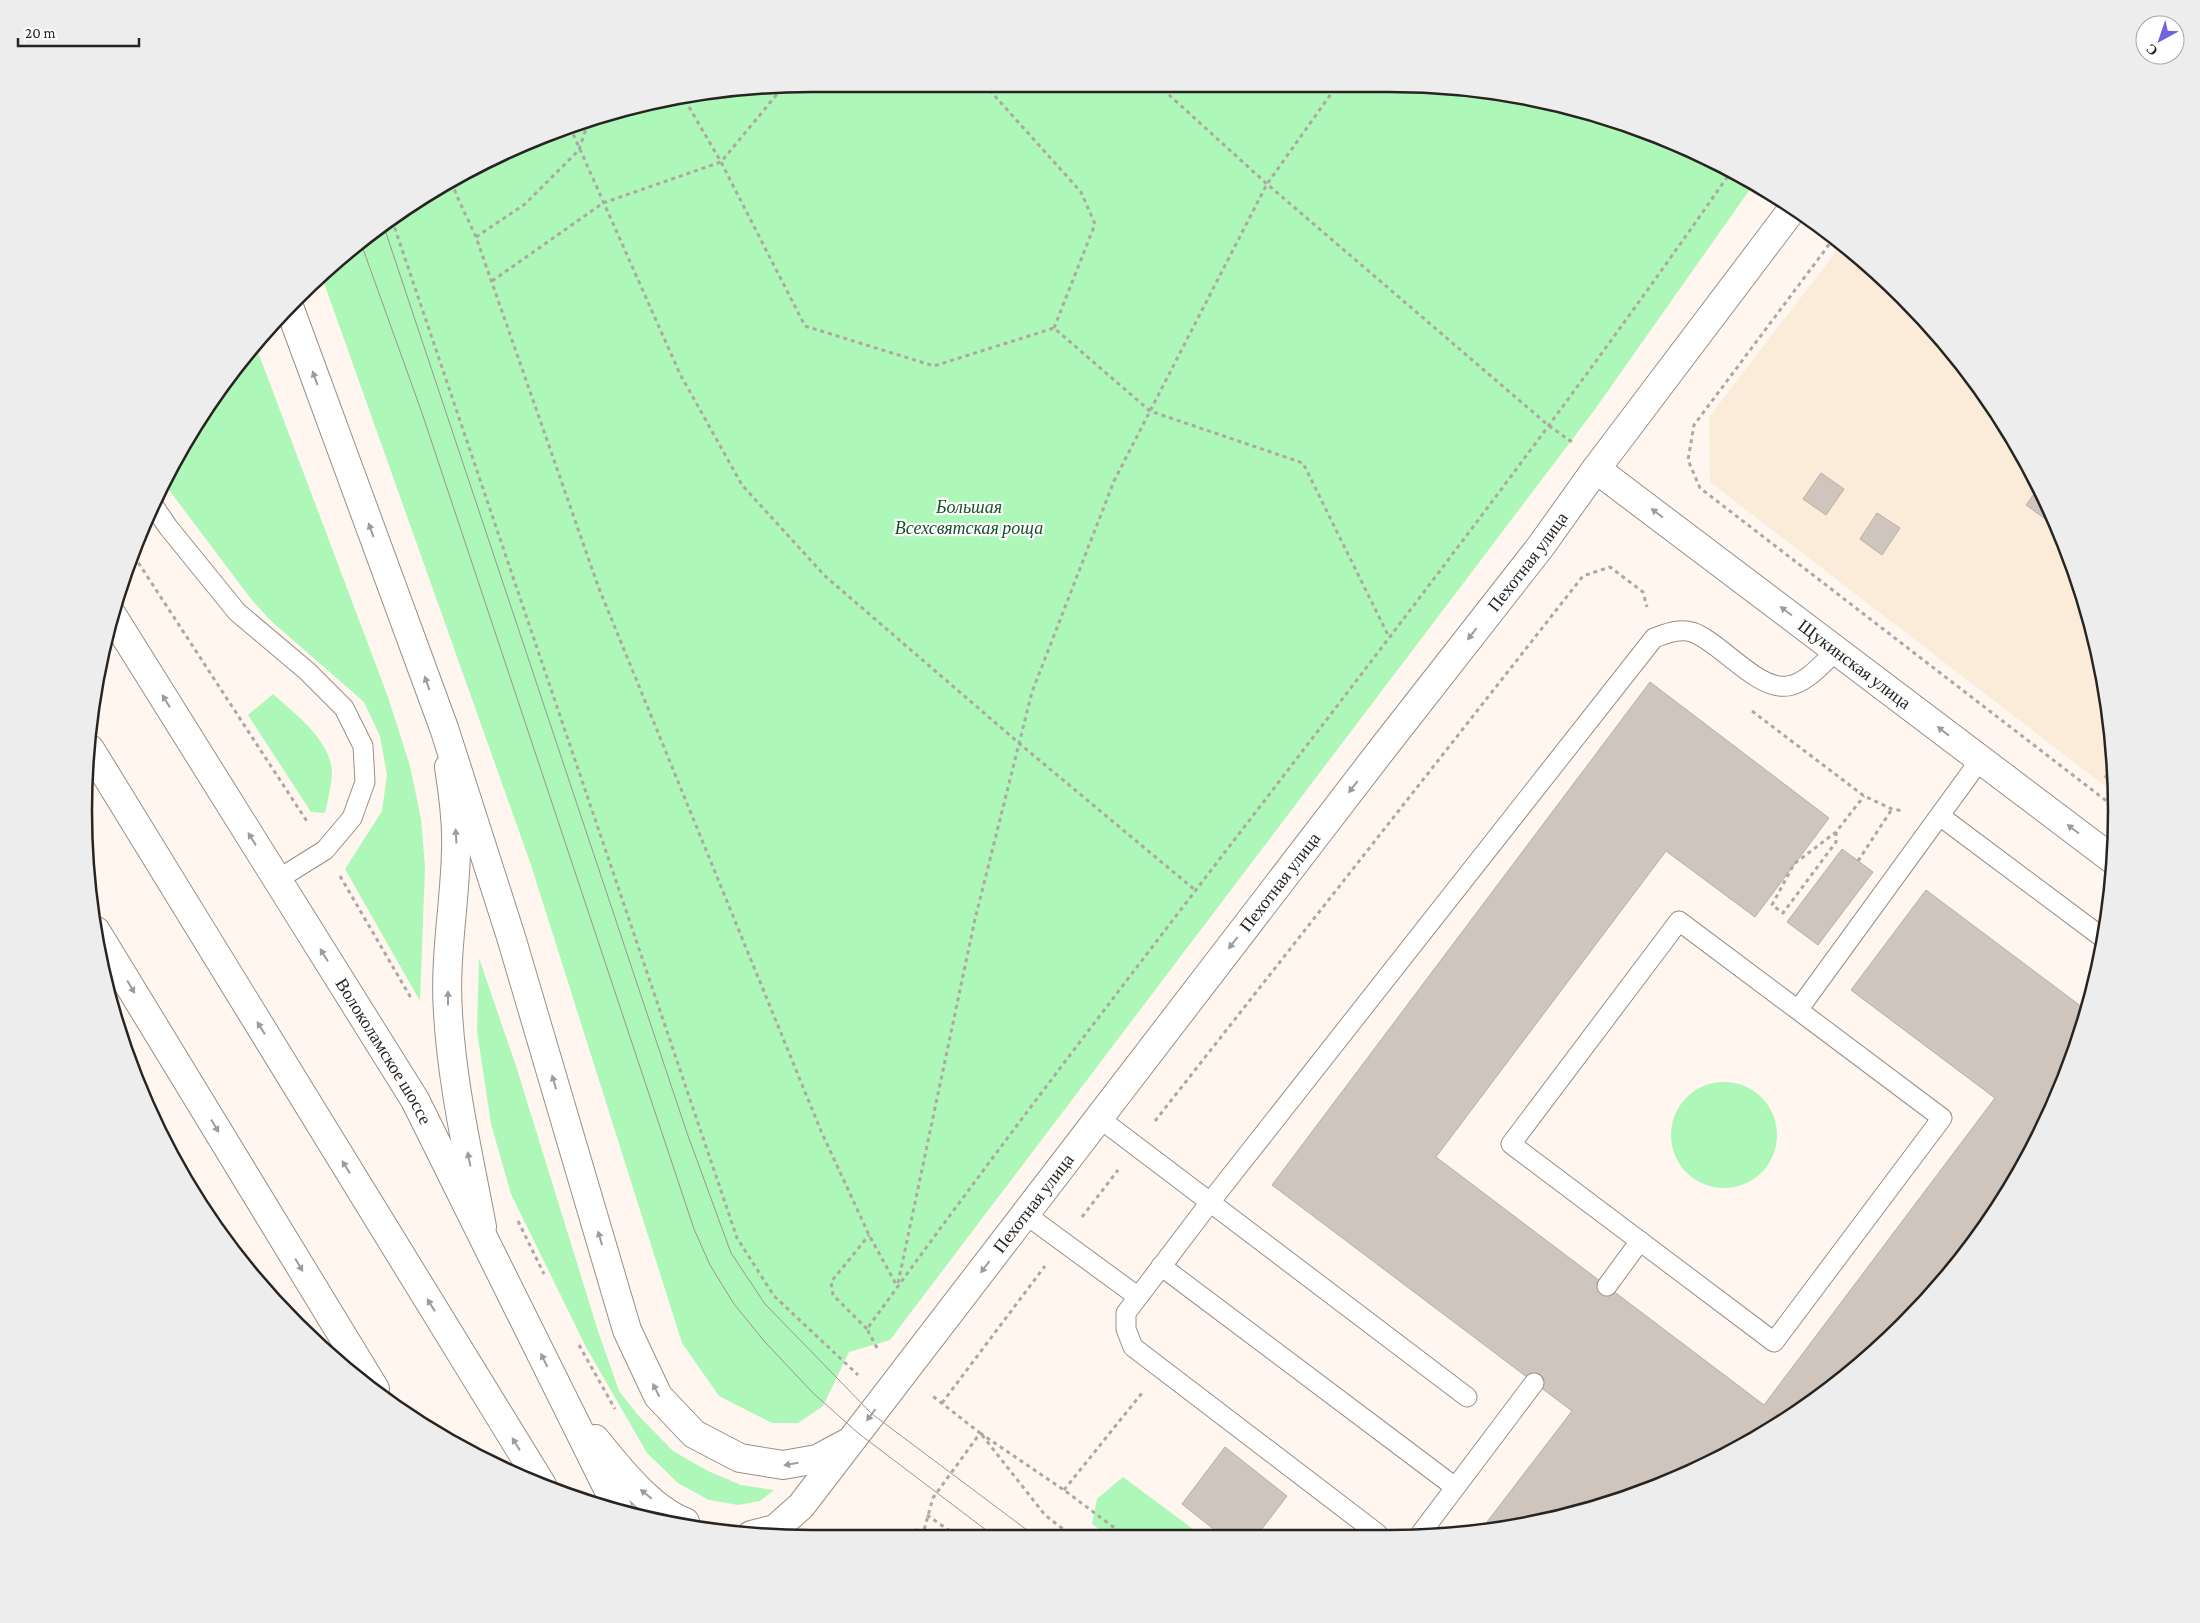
<svg xmlns="http://www.w3.org/2000/svg" width="2200" height="1623" font-family="'Crimson Pro',serif">
  <style>
    .medical { fill: #faecd8 }
    .green { fill: #adf7b8 }
    .building { fill: #d0c5bd; stroke: #b9aea6 }
    .lines { fill: none; stroke-linecap: round; stroke-linejoin: round }
    .lane-casing { stroke: #9a8f87; stroke-width: 21 }
    .street-casing { stroke: #9a8f87; stroke-width: 30 }
    .secondary-casing { stroke: #9a8f87; stroke-width: 30 }
    .primary-casing { stroke: #9a8f87; stroke-width: 30 }
    .path { stroke: #aea7a2; stroke-width: 3; stroke-dasharray: 4 4; stroke-linecap: butt }
    .lane { stroke: #fff; stroke-width: 19 }
    .street { stroke: #fff; stroke-width: 28 }
    .secondary { stroke: #fff; stroke-width: 28 }
    .primary { stroke: #fff; stroke-width: 28 }
    .tram { stroke: #9d9691; stroke-width: 1 }
    .oneway { fill: #9e9c9b }
    .labels { text-anchor: middle; dominant-baseline: central; stroke-width: 4.5; stroke-linejoin: round; paint-order: stroke }
    .park-label { font-size: 18px; font-style: italic; fill: #155125; stroke: #fff }
    .street-label { font-size: 18px; fill: #282421; stroke: #fff }
    .rim { fill: none; stroke: #282421; stroke-width: 2.5 }
  </style>
  <rect width="100%" height="100%" fill="#fff6ef"/>
  <polygon class="medical" points="1842,244 1869,265 1966,368 2041,489 2091,623 2115,764 2114,793 1710,482 1709,417"/>
  <g class="green">
    <polygon points="811,84 1389,84 1577,108 1667,139 1753,185 1593,412 890,1340 849,1352 823,1406 798,1423 772,1423 719,1396 682,1343 531,865 323,280 407,206 533,139 623,109"/>
    <polygon points="255,344 388,697 410,766 421,819 425,866 420,1001 345,869 382,811 387,775 380,736 364,702 270,620 251,599 163,482 207,407"/>
    <path d="M273,694C295,714 332,741 332,774C331,787 328,800 325,813L311,812L248,715Z"/>
    <polygon points="479,958 516,1066 598,1331 619,1391 637,1414 673,1451 708,1471 741,1485 774,1490 760,1501 738,1505 709,1500 678,1483 647,1453 586,1347 511,1194 491,1124 477,1031"/>
    <circle cx="1724" cy="1135" r="53"/>
    <polygon points="1123,1477 1201,1535 1108,1535 1092,1524 1097,1499"/>
    <polygon points="918,1528 930,1537 874,1537"/>
  </g>
  <g class="building">
    <polygon points="1821,473 1844,489 1826,515 1803,499"/>
    <polygon points="2039,487 2041,489 2055,526 2026,505"/>
    <polygon points="1877,513 1900,528 1882,555 1860,539"/>
    <polygon points="1650,682 1829,818 1755,917 1666,851 1436,1157 1764,1405 1995,1098 1851,990 1926,890 2086,1010 2078,1045 2019,1175 1936,1291 1832,1389 1667,1484 1497,1530 1487,1522 1572,1411 1272,1185"/>
    <polygon points="2115,763 2115,764 2114,785 2104,777"/>
    <polygon points="1842,849 1873,872 1818,945 1787,922"/>
    <polygon points="1225,1447 1287,1496 1258,1534 1221,1535 1182,1504"/>
  </g>
  <g class="lines">
    <defs>
      <g id="lane">
        <polyline points="153,505 168,527 237,612 307,671 344,708 363,746 365,782 352,818 325,850 277,880"/>
        <polyline points="1940,816 2103,938"/>
        <polyline points="1798,1010 1942,1118 1774,1342 1511,1144 1679,921 1798,1010 1980,760"/>
        <polyline points="1099,1118 1467,1397"/>
        <polyline points="1025,1214 1137,1296"/>
        <polyline points="1161,1266 1447,1481"/>
        <polyline points="1607,1286 1640,1241"/>
        <polyline points="1421,1533 1534,1383"/>
        <path d="M1378,1534L1133,1347L1126,1329V1313L1211,1201L1654,638C1666,634 1679,628 1692,632C1721,642 1757,691 1788,686C1807,683 1824,662 1837,650"/>
      </g>
      <path id="street" d="M449,767C453,794 457,822 456,850C455,904 444,958 448,1013C452,1085 469,1157 482,1227"/>
      <g id="secondary">
        <polyline points="290,309 444,728 511,937 627,1330 658,1396 694,1434 740,1458 783,1465 817,1459 847,1443"/>
        <path id="s1" d="M1596,469L2112,859"/>
        <path id="s2" d="M112,615L415,1100L618,1509"/>
        <path d="M595,1439C618,1467 650,1509 685,1522"/>
        <path id="s3" d="M751,1535L775,1529L801,1506L1383,748L1541,546L1596,469L1794,207"/>
      </g>
      <g id="primary">
        <polyline points="90,749 542,1485"/>
        <polyline points="96,931 375,1389"/>
      </g>
    </defs>
    <use href="#lane" class="lane-casing"/>
    <use href="#street" class="street-casing"/>
    <use href="#secondary" class="secondary-casing"/>
    <use href="#primary" class="primary-casing"/>
    <g class="path">
      <polyline points="984,84 1081,192 1095,224 1054,328"/>
      <polyline points="1157,84 1267,184 1548,425 1572,442"/>
      <polyline points="685,100 721,162 805,326 934,366 1054,328 1150,411 1303,463 1388,635"/>
      <polyline points="570,127 680,374 742,485 825,576 1020,744 1195,890"/>
      <polyline points="452,182 456,194 476,237 598,586 821,1131 869,1235 897,1286"/>
      <polyline points="392,220 737,1238 774,1296 858,1375"/>
      <polyline points="476,237 525,204 579,150 589,120"/>
      <polyline points="1834,238 1694,425 1688,460 1700,488 2113,806"/>
      <polyline points="492,281 603,203 721,162 783,87"/>
      <polyline points="134,556 308,823"/>
      <polyline points="1752,711 1864,796 1892,809 1904,811"/>
      <polyline points="1836,832 1836,842 1783,913 1772,905 1794,864 1836,832 1864,796"/>
      <polyline points="1858,861 1892,809"/>
      <polyline points="340,876 411,998"/>
      <polyline points="1155,1121 1583,576 1610,567 1643,592 1647,607"/>
      <polyline points="1082,1217 1118,1170"/>
      <polyline points="518,1221 544,1274"/>
      <polyline points="898,1283 975,919 1032,692 1114,481 1267,184 1338,84"/>
      <polyline points="867,1329 833,1295 831,1282 869,1235"/>
      <polyline points="579,1345 615,1409"/>
      <path d="M877,1348L867,1329C1148,939 1456,568 1730,173"/>
      <polyline points="942,1403 1045,1266"/>
      <polyline points="980,1433 1064,1490 1124,1535"/>
      <polyline points="982,1435 1045,1515 1072,1536"/>
      <polyline points="1064,1490 1142,1393"/>
      <polyline points="927,1515 957,1536"/>
      <polyline points="922,1537 933,1498 980,1433 930,1394"/>
    </g>
    <use href="#lane" class="lane"/>
    <use href="#street" class="street"/>
    <use href="#secondary" class="secondary"/>
    <use href="#primary" class="primary"/>
    <g class="tram">
      <polyline points="384,227 687,1133 731,1253 765,1304 872,1414 1035,1536"/>
      <polyline points="362,246 422,413 694,1229 710,1265 734,1304 765,1342 813,1393 858,1433 994,1536"/>
    </g>
  </g>
  <defs><path id="oneway-solid" d="M-6-.8H1V-3.2L6.5 0L1 3.2V.8H-6Z" transform="scale(1.25)"/></defs>
  <g class="oneway">
    <use href="#oneway-solid" transform="translate(315 378) rotate(-110)"/>
    <use href="#oneway-solid" transform="translate(1657 513) rotate(-143)"/>
    <use href="#oneway-solid" transform="translate(371 530) rotate(-110)"/>
    <use href="#oneway-solid" transform="translate(1786 611) rotate(-143)"/>
    <use href="#oneway-solid" transform="translate(1472 634) rotate(128)"/>
    <use href="#oneway-solid" transform="translate(427 683) rotate(-110)"/>
    <use href="#oneway-solid" transform="translate(166 701) rotate(-122)"/>
    <use href="#oneway-solid" transform="translate(1943 731) rotate(-142)"/>
    <use href="#oneway-solid" transform="translate(1353 787) rotate(128)"/>
    <use href="#oneway-solid" transform="translate(2073 829) rotate(-143)"/>
    <use href="#oneway-solid" transform="translate(456 836) rotate(-93)"/>
    <use href="#oneway-solid" transform="translate(252 839) rotate(-122)"/>
    <use href="#oneway-solid" transform="translate(1233 943) rotate(128)"/>
    <use href="#oneway-solid" transform="translate(324 955) rotate(-122)"/>
    <use href="#oneway-solid" transform="translate(131 987) rotate(59)"/>
    <use href="#oneway-solid" transform="translate(448 998) rotate(-90)"/>
    <use href="#oneway-solid" transform="translate(261 1028) rotate(-122)"/>
    <use href="#oneway-solid" transform="translate(554 1082) rotate(-106)"/>
    <use href="#oneway-solid" transform="translate(215 1126) rotate(59)"/>
    <use href="#oneway-solid" transform="translate(469 1159) rotate(-101)"/>
    <use href="#oneway-solid" transform="translate(346 1167) rotate(-122)"/>
    <use href="#oneway-solid" transform="translate(600 1238) rotate(-106)"/>
    <use href="#oneway-solid" transform="translate(299 1265) rotate(59)"/>
    <use href="#oneway-solid" transform="translate(985 1267) rotate(127)"/>
    <use href="#oneway-solid" transform="translate(431 1305) rotate(-122)"/>
    <use href="#oneway-solid" transform="translate(544 1360) rotate(-116)"/>
    <use href="#oneway-solid" transform="translate(656 1390) rotate(-117)"/>
    <use href="#oneway-solid" transform="translate(871 1415) rotate(127)"/>
    <use href="#oneway-solid" transform="translate(516 1444) rotate(-122)"/>
    <use href="#oneway-solid" transform="translate(791 1464) rotate(170)"/>
    <use href="#oneway-solid" transform="translate(646 1494) rotate(-141)"/>
  </g>
  <g class="labels">
    <g class="park-label">
      <text x="969" y="507">Большая<tspan x="969" dy="21">Всехсвятская роща</tspan></text>
    </g>
    <g class="street-label">
      <text stroke="none"><textPath href="#s3" startOffset="1251">Пехотная улица</textPath></text>
      <text stroke="none"><textPath href="#s1" startOffset="324">Щукинская улица</textPath></text>
      <text stroke="none"><textPath href="#s3" startOffset="846">Пехотная улица</textPath></text>
      <text stroke="none"><textPath href="#s2" startOffset="514">Волоколамское шоссе</textPath></text>
      <text stroke="none"><textPath href="#s3" startOffset="441">Пехотная улица</textPath></text>
    </g>
  </g>
  <path d="M0 0H2200V1623H0ZM811 92H1389A719 719 0 0 1 2108 811V811A719 719 0 0 1 1389 1530H811A719 719 0 0 1 92 811V811A719 719 0 0 1 811 92Z" fill="#eeeded" fill-rule="evenodd"/>
  <path class="rim" d="M811 92H1389A719 719 0 0 1 2108 811V811A719 719 0 0 1 1389 1530H811A719 719 0 0 1 92 811V811A719 719 0 0 1 811 92Z"/>
  <g transform="translate(2160 40) rotate(220)"><circle r="24" fill="#ffffff" stroke="#a9a7a6"/>
  <path d="M0-4L9 19L0 12L-9 19Z" fill="#7263de"/>
  <text y="-8" font-size="14" font-weight="bold" text-anchor="middle" fill="#282421">С</text>
  </g>
  <path d="M18 38v8h121v-8" fill="none" stroke="#282421" stroke-width="2.5"/>
  <text x="25" y="38" font-size="15" fill="#282421" stroke="#ffffff" stroke-width="4" paint-order="stroke">20 m</text>
</svg>
